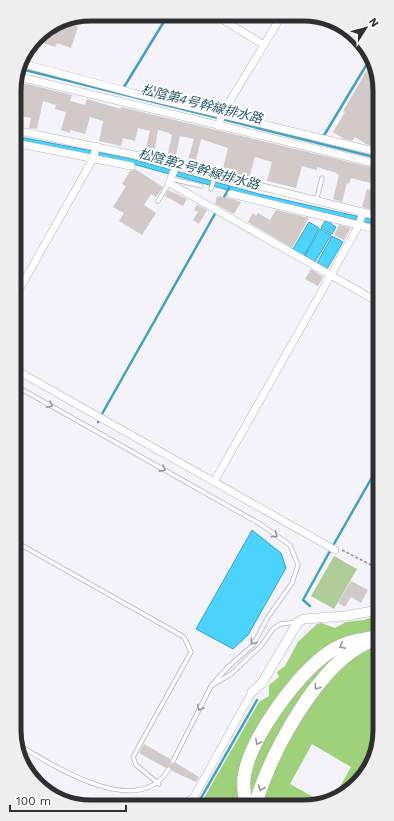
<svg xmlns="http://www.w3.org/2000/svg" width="394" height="821" font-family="'Work Sans','Noto Sans JP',sans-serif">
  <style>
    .green { fill: #adcc98 }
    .forest { fill: #9ed179 }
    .water { fill: #4ad4fd; stroke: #42a2c0 }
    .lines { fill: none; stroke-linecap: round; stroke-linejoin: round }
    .stream { stroke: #42a2c0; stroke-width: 2.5 }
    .building { fill: #d2cac9 }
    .service-casing { stroke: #b7b5bb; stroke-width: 5 }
    .minor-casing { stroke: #b7b5bb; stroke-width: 8 }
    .tertiary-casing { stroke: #b7b5bb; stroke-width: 10 }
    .motorway-casing { stroke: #b7b5bb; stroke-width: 14 }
    .path { stroke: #8d8c90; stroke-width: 1.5; stroke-dasharray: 3 2; stroke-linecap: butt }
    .service { stroke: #fff; stroke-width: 3.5 }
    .minor { stroke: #fff; stroke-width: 7 }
    .tertiary { stroke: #fff; stroke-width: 9 }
    .motorway { stroke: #fff; stroke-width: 13 }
    .oneway { stroke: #979698 }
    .labels { text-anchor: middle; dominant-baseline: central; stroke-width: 4; stroke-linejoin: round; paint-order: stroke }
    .water-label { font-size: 13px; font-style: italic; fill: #205869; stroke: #fff }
    .rim { fill: none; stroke: #2f2e31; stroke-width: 5 }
  </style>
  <rect width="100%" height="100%" fill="#f4f3f9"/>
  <polygon class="green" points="334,556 357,569 334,609 311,596"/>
  <g class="forest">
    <polygon points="372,617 379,617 379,631 343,639 257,734 242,805 200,805 259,702 269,696 269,685 279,677 277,672 285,666 298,642 317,624 321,623 335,628 346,622 364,620"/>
    <path d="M379,645L380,735L368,765L360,779L341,792L338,790L351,767L312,744L290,784L324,803L260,805C280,747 318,667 379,645Z"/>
    <path d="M342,649L333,664L251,801C249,790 249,781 251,770C260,739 288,696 311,674C320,665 332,658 342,649Z"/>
  </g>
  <g class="water">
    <polygon points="15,136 128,158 259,194 378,221 378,225 257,198 129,163 15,140"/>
    <polygon points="325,221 331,222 331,224 336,227 332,234 321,228"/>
    <polygon points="309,222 319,228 304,256 293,249"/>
    <polygon points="320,229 331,235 315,262 305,256"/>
    <polygon points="332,236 343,242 327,269 317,263"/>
    <polygon points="252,530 281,553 286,568 248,635 233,649 196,629"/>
  </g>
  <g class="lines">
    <g class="stream">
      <polyline points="21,69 378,158"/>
      <polyline points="124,87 168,15"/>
      <polyline points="323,137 370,59"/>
      <polyline points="223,199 229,188"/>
      <polyline points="102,414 216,212"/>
      <polyline points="98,422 99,421"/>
      <polyline points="334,544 379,465"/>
      <polyline points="310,606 303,600 330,551"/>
      <polyline points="197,805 257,700"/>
    </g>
  </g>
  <g class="building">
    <polygon points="68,23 78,27 71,48 57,43 55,47 40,42 44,32"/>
    <polygon points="367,70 377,76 378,139 373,146 366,144 355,137 352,141 344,139 333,132 345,112 343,111"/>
    <polygon points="15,81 72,95 70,101 85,105 87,99 121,109 121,107 374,168 370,183 351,178 349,184 347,183 342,202 333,199 339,175 336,174 337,173 317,167 317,170 302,166 296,188 267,181 272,162 255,157 249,178 222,172 228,148 201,139 195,165 187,163 194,139 180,136 175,160 167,158 172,135 169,134 169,133 158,130 154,154 145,152 150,131 138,128 135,141 123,138 121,146 99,141 103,121 90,117 85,134 70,130 70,133 61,130 66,112 55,109 56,105 43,101 37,129 29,128 31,118 15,115"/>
    <polygon points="135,169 163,187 156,197 151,194 144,205 156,213 142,235 119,221 124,213 113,207 126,186 122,184 130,171"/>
    <polygon points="367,189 378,192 378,211 362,207"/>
    <polygon points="168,190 187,199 183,206 165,196"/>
    <polygon points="217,196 228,198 241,202 234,214 215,204"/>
    <polygon points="197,205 207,210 199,224 193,220 198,212 194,210"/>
    <polygon points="276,210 309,218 292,248 248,222 253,213 256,216 258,213 270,220"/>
    <polygon points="339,225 351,228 344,240 334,235"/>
    <polygon points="311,269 323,277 318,286 305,279"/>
    <polygon points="351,581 368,590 361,603 351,597 345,607 338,603"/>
    <polygon points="144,744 170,759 171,764 176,763 199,777 196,782 172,771 170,766 166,768 139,753"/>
  </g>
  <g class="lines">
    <defs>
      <g id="service">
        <polyline points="172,179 201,186"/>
        <polyline points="211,189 215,176"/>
        <polyline points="158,201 169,183"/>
        <polyline points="316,201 322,178"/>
        <polyline points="16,386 260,524 290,545 298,565 292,583 268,617 253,645 228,667 211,686"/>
        <polyline points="16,542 184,637 191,652 133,757 136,765 159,784"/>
        <path d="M17,744C54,766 138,821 169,769"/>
        <polyline points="173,761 211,686 231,674 261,646 273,629 280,624 297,622"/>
      </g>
      <g id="minor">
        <polyline points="215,15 264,45"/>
        <polyline points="24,64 133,93 378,152"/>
        <polyline points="18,75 24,78 378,164"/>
        <polyline points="219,126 221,116 282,15"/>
        <polyline points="15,130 144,157 378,216"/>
        <polyline points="15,143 131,166"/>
        <polyline points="176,166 169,183 378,302"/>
        <polyline points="231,194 359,225"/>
        <polyline points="359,225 378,230"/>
        <polyline points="15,297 94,157 96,146"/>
        <polyline points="16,370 335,550"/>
        <polyline points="214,482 359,225 363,212"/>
        <polyline points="183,805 194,797 252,692"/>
      </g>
      <polyline id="tertiary" points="252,692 262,683 298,622 304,619 345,616 379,610"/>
      <g id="motorway">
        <path d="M247,805C244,796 243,787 244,778C249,739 297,675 328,653C344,642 361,639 379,637"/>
        <path d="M255,805C271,753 317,664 370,641"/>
      </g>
    </defs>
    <use href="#service" class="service-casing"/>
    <use href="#minor" class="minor-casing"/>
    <use href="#tertiary" class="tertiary-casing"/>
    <use href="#motorway" class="motorway-casing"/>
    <polyline class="path" points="342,550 379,569"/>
    <use href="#service" class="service"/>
    <use href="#minor" class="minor"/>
    <use href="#tertiary" class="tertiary"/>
    <use href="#motorway" class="motorway"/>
  </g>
  <defs><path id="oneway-chevron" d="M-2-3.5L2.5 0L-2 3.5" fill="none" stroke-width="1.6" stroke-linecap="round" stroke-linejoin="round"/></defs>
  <g class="oneway">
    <use href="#oneway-chevron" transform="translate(50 405) rotate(29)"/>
    <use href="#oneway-chevron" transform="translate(163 469) rotate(29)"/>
    <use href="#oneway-chevron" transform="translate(275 535) rotate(36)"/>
    <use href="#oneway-chevron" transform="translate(253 642) rotate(126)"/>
    <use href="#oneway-chevron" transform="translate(342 646) rotate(155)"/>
    <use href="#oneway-chevron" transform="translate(317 687) rotate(126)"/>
    <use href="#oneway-chevron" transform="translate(200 708) rotate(117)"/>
    <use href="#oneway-chevron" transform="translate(258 742) rotate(118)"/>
    <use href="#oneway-chevron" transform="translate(261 788) rotate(112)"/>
  </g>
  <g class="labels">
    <g class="water-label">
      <text transform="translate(202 104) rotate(14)">松陰第4号幹線排水路</text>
      <text transform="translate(199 169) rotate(15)">松陰第2号幹線排水路</text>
    </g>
  </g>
  <path d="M0 0H394V821H0ZM91 21H303A70 70 0 0 1 373 91V730A70 70 0 0 1 303 800H91A70 70 0 0 1 21 730V91A70 70 0 0 1 91 21Z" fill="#eeeeef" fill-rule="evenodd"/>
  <path class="rim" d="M91 21H303A70 70 0 0 1 373 91V730A70 70 0 0 1 303 800H91A70 70 0 0 1 21 730V91A70 70 0 0 1 91 21Z"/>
  <g transform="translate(366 28) rotate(54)" stroke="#ffffff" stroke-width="3" paint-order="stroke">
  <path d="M0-3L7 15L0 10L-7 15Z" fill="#2f2e31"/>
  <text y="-6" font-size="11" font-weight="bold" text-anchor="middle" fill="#2f2e31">N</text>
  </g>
  <path d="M10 805v6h116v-6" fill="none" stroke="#2f2e31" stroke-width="2"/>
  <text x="16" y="805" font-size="12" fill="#2f2e31" stroke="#ffffff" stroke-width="3" paint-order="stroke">100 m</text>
</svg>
